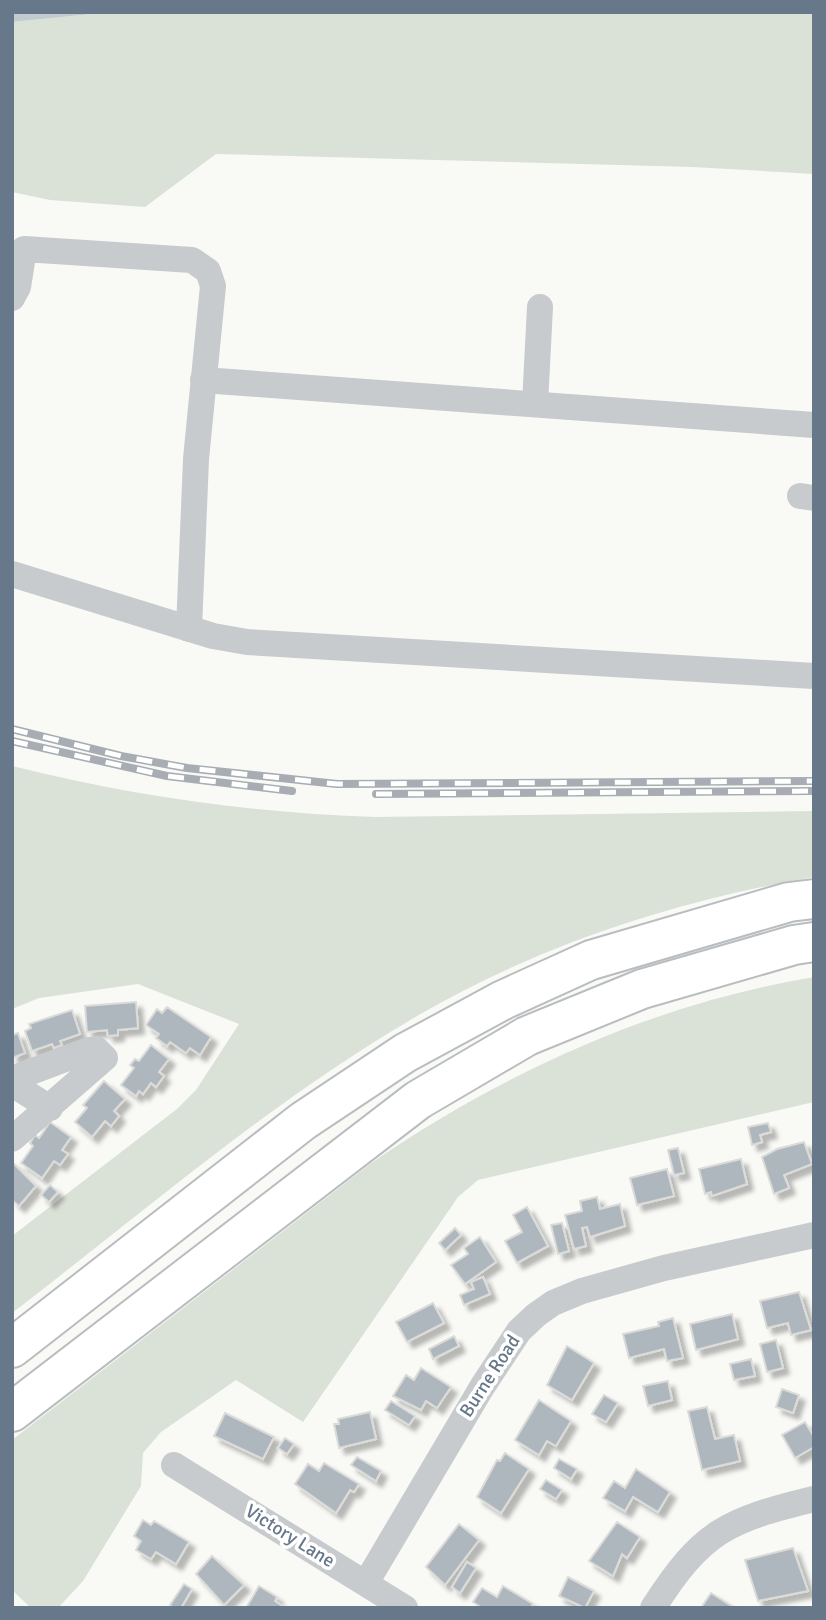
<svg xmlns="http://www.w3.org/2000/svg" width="826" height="1620" font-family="Signika,sans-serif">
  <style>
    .green { fill: #dae1d7 }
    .water { fill: #c1cbd0 }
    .building { fill: #afb7be; stroke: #dbdbd9; stroke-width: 2; filter: url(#shadow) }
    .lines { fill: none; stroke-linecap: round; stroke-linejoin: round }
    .highway-casing { stroke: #b9bdc0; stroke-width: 42 }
    .minor { stroke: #c7cbce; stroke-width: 26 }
    .highway { stroke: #fff; stroke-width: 38 }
    .rail-casing { stroke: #a7adb3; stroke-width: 8 }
    .rail { stroke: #fff; stroke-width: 5; stroke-dasharray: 16; stroke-linecap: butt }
    .labels { text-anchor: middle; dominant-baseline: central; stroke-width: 7; stroke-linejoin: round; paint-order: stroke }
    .street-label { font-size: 19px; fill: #667889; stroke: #fff }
  </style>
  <defs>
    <filter id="shadow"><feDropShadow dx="6" dy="6" stdDeviation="2" flood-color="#0004"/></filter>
  </defs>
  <rect width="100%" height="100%" fill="#f9f9f6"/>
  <g class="green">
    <polygon points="111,12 814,12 814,174 693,167 216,154 145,207 50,200 12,192 12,22"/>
    <path d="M12,766C132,796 252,813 376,817L814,811V877C675,901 539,945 417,1016C274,1099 144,1212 12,1313V1236L177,1109L196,1090L239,1024L138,984L39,998L12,1009Z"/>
    <path d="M814,977V1102L478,1180L458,1197L303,1422L236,1380L161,1432L143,1453L141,1486L83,1581L58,1608H31L12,1590V1440L370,1164C504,1072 653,1004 814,977Z"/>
  </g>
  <polygon class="water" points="12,12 111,12 12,22"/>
  <g class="building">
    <polygon points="136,1002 138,1028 118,1030 118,1035 108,1036 107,1030 87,1032 85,1006"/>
    <polygon points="167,1007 211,1037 200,1055 190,1048 186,1053 170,1042 167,1046 156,1038 159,1034 146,1025 157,1009 162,1013"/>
    <polygon points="72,1010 80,1034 60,1041 62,1045 54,1048 52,1044 32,1051 25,1031 31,1028 29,1024"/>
    <polygon points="18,1033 25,1053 12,1058 12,1035"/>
    <polygon points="151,1045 169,1059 159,1072 164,1076 156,1087 151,1083 143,1094 139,1091 136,1096 121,1085 134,1068 130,1065 135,1059 139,1061"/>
    <polygon points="104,1081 125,1099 114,1111 119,1116 111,1126 105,1121 92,1137 75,1122 87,1108 83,1105"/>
    <polygon points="50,1122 71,1137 62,1150 68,1154 60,1165 54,1161 42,1178 21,1163 33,1146 30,1143 35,1135 39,1138"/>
    <polygon points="768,1123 771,1132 760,1135 762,1142 752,1145 748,1127"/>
    <polygon points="804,1142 812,1164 784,1175 789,1188 774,1194 762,1157 777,1149"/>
    <polygon points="678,1148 684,1173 674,1175 668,1150"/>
    <polygon points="741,1159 747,1184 712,1196 711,1192 705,1194 699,1169"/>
    <polygon points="12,1162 36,1186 19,1206 12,1200"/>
    <polygon points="667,1169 674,1196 637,1205 630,1178"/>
    <polygon points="50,1185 58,1192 49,1202 41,1195"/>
    <polygon points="597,1197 600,1209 620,1204 625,1226 590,1237 587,1227 582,1228 586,1246 574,1249 565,1215 582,1211 580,1201"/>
    <polygon points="527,1207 548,1246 517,1263 505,1241 522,1232 513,1215"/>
    <polygon points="562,1223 569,1251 558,1254 551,1225"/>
    <polygon points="455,1228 461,1235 445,1250 439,1243"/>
    <polygon points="480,1237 496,1262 465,1284 451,1265 468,1254 464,1248"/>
    <polygon points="483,1277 490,1294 464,1305 460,1295 474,1289 471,1282"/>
    <polygon points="799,1292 811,1330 791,1335 788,1323 767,1328 760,1301"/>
    <polygon points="433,1303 444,1323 407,1342 396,1322"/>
    <polygon points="732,1314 738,1339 696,1350 690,1324"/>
    <polygon points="673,1318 683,1358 667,1361 664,1349 629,1358 623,1334 659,1326 658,1322"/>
    <polygon points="454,1336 459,1346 433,1359 429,1349"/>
    <polygon points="776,1340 783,1368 767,1372 760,1344"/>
    <polygon points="567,1346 594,1363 572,1400 547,1385"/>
    <polygon points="751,1359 755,1376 734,1380 730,1364"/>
    <polygon points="421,1368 451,1387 437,1408 426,1401 421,1410 393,1396 406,1375 414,1380"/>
    <polygon points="668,1381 672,1400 648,1406 643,1386"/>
    <polygon points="782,1389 799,1395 793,1413 776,1407"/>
    <polygon points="604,1395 618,1403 606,1422 592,1414"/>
    <polygon points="539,1400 571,1421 556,1446 547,1441 539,1455 515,1440"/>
    <polygon points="391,1401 415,1416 409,1425 385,1410"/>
    <polygon points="707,1407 715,1439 734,1435 740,1461 702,1470 688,1411"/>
    <polygon points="370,1412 376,1439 339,1448 334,1424 339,1424 338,1419"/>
    <polygon points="225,1413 274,1437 263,1459 214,1436"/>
    <polygon points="805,1422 814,1437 814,1447 795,1458 782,1435"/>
    <polygon points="285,1438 294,1444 287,1454 278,1448"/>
    <polygon points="505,1453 529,1469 501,1513 477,1497 497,1460 500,1461"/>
    <polygon points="357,1457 381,1471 376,1481 351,1465"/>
    <polygon points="559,1459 577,1469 571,1479 554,1468"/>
    <polygon points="324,1463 359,1484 354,1492 350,1490 336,1513 295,1484 308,1464 319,1471"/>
    <polygon points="636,1469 670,1492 658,1512 633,1497 625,1511 603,1498 614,1481 625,1488"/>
    <polygon points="546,1480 562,1490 556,1499 540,1489"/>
    <polygon points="143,1520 151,1525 154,1521 189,1542 176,1564 156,1552 151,1559 136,1550 141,1541 134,1536"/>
    <polygon points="617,1522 640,1537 627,1558 622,1554 613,1576 589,1561"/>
    <polygon points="459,1524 479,1540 445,1585 426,1567"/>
    <polygon points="793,1548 808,1591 758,1601 745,1560"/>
    <polygon points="212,1556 244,1585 224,1605 196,1574"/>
    <polygon points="467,1562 476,1568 460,1593 452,1587"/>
    <polygon points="568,1577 594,1591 585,1608 559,1596"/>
    <polygon points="184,1584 192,1589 181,1608 174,1608 170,1605"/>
    <polygon points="259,1586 277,1597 275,1601 285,1608 246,1608"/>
    <polygon points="503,1586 533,1604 530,1608 482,1608 473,1602 482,1588 497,1597"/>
    <polygon points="711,1593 733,1607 732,1608 701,1608"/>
  </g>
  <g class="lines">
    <defs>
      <g id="highway">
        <polyline points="12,1348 303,1121 405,1053 503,1000 591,960 789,902 814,899"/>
        <polyline points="12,1412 418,1100 527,1036 642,989 794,945 814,942"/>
      </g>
    </defs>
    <use href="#highway" class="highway-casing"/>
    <g class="minor">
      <polyline points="12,298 18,287 24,249 192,260 208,271 213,286 196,459 189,629"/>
      <polyline points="203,380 814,425"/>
      <polyline points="535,404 540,307"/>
      <polyline points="800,496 814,498"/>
      <polyline points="12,574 213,636 247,642 814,676"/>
      <polyline points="12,1079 89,1050 96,1049 105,1058 12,1139"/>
      <polyline points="12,1084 50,1108"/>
      <polyline points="174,1465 405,1608"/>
      <polyline points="366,1583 482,1387 519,1331 536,1315 553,1303 582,1291 664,1268 814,1235"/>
      <path d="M653,1608C702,1531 727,1520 814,1499"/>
    </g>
    <use href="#highway" class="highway"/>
    <defs>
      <g id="rail">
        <polyline points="12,729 121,756 187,768 337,784 814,781"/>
        <polyline points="12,741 167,776 292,791"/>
        <polyline points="376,794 814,791"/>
      </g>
    </defs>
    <use href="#rail" class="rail-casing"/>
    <use href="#rail" class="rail"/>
  </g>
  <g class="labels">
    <g class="street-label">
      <text transform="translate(490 1376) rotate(-57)">Burne Road</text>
      <text transform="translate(290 1536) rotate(32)">Victory Lane</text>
    </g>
  </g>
  <rect width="826" height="1620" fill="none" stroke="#667889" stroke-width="28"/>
</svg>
